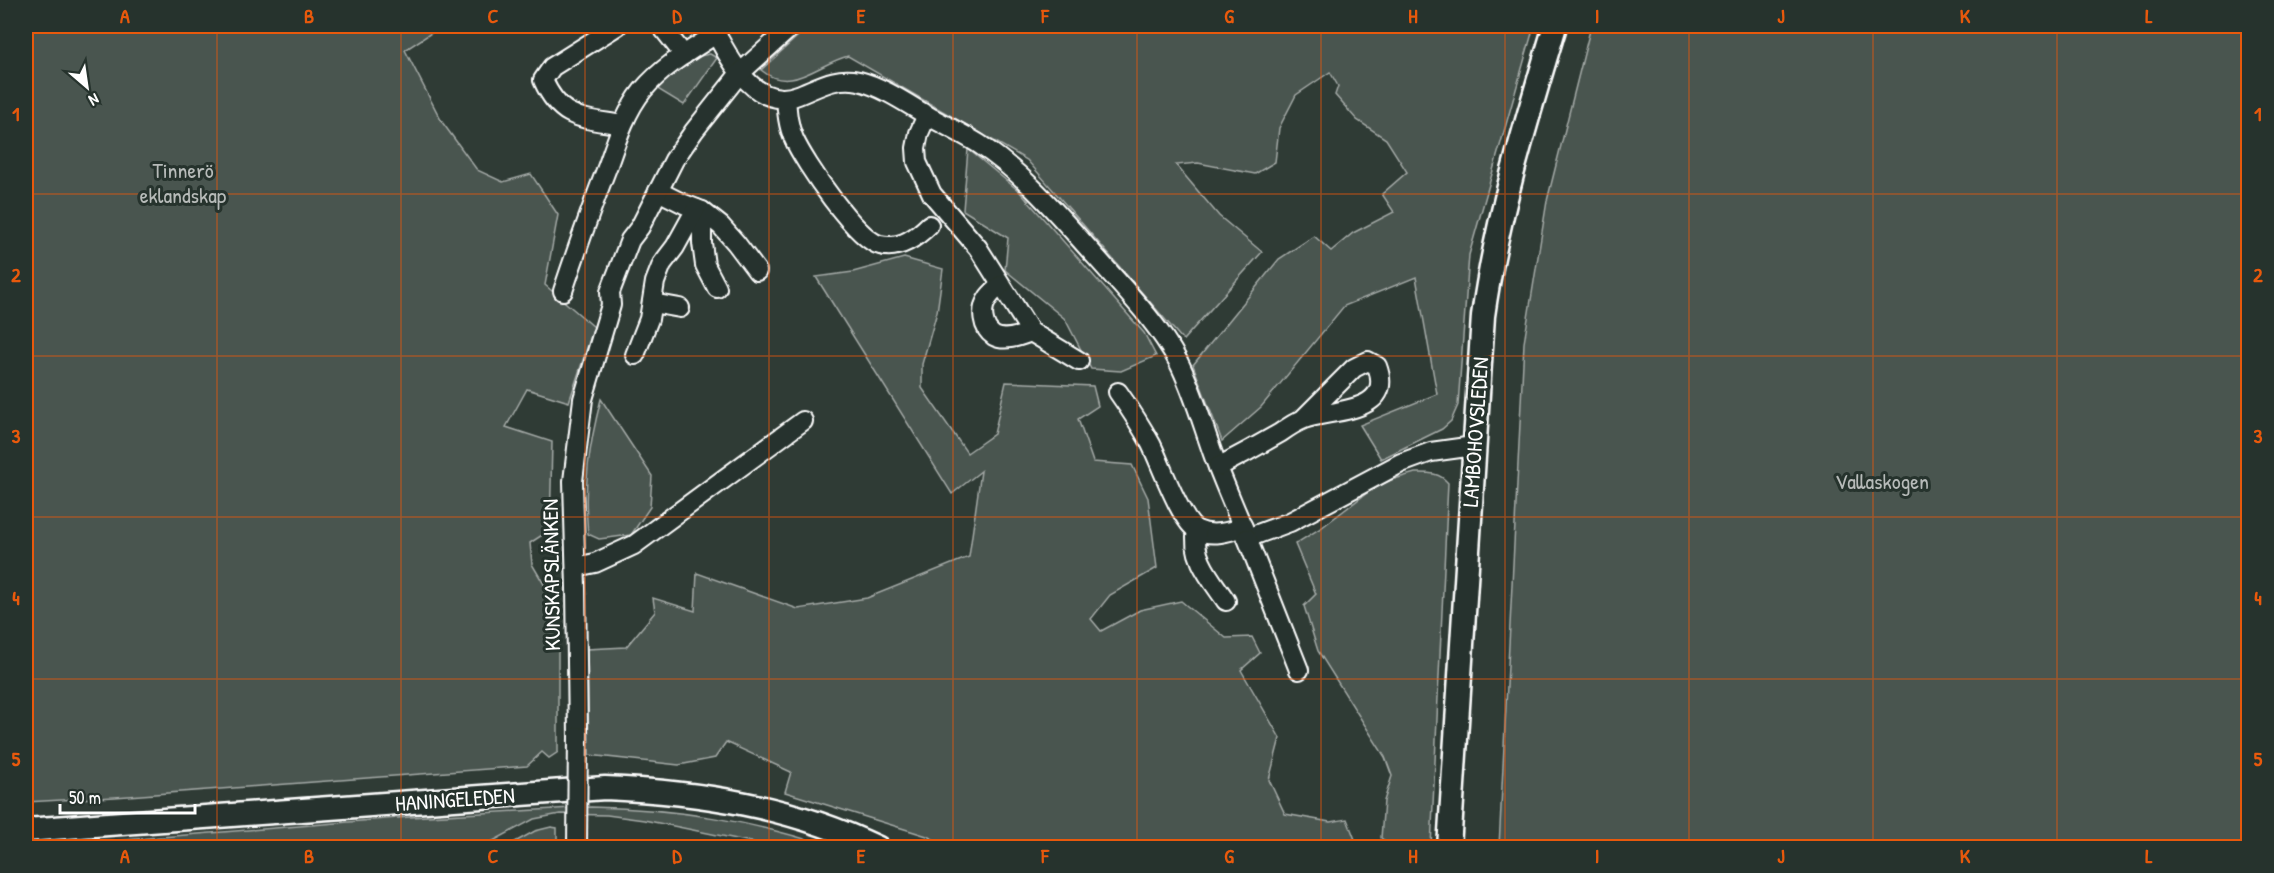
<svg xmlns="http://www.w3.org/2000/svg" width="2274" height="873" font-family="'Patrick Hand',sans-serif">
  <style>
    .green { fill: #4a544f; stroke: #a4aaa7; stroke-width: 1.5 }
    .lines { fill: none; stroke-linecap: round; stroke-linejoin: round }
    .minor-casing { stroke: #fff; stroke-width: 22 }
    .major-casing { stroke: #fff; stroke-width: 27 }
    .minor { stroke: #26332d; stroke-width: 18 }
    .major { stroke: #26332d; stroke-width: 22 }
    .minor-bridge-casing { stroke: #fff; stroke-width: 22; stroke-linecap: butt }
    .minor-bridge { stroke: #26332d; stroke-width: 18 }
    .grid { fill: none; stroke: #e8590c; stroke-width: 1.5; stroke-opacity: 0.55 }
    .labels { text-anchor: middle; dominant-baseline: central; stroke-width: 6; stroke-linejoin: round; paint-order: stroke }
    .park-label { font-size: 22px; fill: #b7bbb9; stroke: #26332d }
    .street-label { font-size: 22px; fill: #fff; stroke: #26332d }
    .neatline { fill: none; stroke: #e8590c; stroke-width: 2 }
    .grid-label { font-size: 20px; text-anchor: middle; font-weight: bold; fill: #e8590c }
  </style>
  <rect width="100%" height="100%" fill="#2f3b35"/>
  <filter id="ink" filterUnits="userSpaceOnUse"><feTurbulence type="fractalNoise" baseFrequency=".0167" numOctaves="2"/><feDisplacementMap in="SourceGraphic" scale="12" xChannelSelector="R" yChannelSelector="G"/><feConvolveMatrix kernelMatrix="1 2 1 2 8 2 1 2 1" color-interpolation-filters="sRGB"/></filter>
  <g filter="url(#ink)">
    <g class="green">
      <polygon points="26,26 442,26 405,50 442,122 477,170 503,182 531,174 558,215 545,285 594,327 569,402 527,389 506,427 552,442 550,530 530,543 532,564 558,608 558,752 549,758 542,752 527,766 115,797 26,802"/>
      <path d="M809,26H1534L1469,255L1458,405L1451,421L1442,429L1381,459L1360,425L1437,394L1416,277L1344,306L1261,407L1222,441L1193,365L1279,259L1314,236L1331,251L1353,233L1394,212L1382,194L1407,172L1386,139L1357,120L1335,95L1338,86L1330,72L1296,95L1279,128L1275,162L1255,174L1198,163L1176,165L1219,216L1262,252L1183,340L1027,160L848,56C817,64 791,95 761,70Z"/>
      <polygon points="1591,26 2248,26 2248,847 1499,847 1524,343 1547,201"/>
      <path d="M710,54L717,58L684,105L656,88C665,71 690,57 710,54Z"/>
      <polygon points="968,149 1019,191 1144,333 1156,356 1121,371 1091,369 1065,319 1005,270 1008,238 963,210"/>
      <polygon points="904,258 943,269 937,312 922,364 922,388 967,453 994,434 1006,382 1093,386 1098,406 1078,419 1093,462 1132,465 1148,498 1157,568 1110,595 1091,619 1101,631 1140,610 1181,601 1226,638 1252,637 1260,653 1241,670 1280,738 1269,780 1285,814 1330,822 1347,819 1358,847 948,847 927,836 785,792 791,772 726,742 715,758 679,765 589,755 587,649 626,647 655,612 653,598 695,611 697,573 798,609 867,598 969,557 981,471 952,494 816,277 853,272"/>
      <path d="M601,399L652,476L650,507L631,535L599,539L588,534C583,485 589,446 601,399Z"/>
      <path d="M1415,473C1429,473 1439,472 1448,483L1431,847H1394L1381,838L1384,801L1392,776L1385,757L1318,651L1304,606L1316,594L1295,544L1321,528L1371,490L1391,480Z"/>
      <path d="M591,807C679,809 748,820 831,847H776L644,820L607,815L560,814L534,819L482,847L26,848L410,817Z"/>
      <polygon points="551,827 557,828 557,847 506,847 535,831"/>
    </g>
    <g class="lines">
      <defs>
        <g id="minor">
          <path d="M617,26L552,67L543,80C561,121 583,118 622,125"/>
          <polyline points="661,26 684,55"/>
          <path d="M712,26C728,56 754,112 798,95C819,87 835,76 859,81C883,87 906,103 928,116C945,125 963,134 979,144C1025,174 1060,217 1096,257C1125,290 1157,322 1178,361C1193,390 1202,423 1213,454C1223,482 1236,510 1247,538L1290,522L1401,463L1431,452L1474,446"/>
          <path d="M786,98C787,112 788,126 794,139C804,162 857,240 880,245C899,250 916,238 929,225"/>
          <polyline points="927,115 919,133 916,148 917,162 932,194 978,248 1031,332 1079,361"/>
          <polyline points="658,191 684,204 702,211 721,226 736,243 757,271"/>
          <polyline points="702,211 702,243 705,265 717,288"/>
          <path d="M1001,285C997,289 991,293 988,298C980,309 982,328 994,336C1005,342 1020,336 1031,332"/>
          <path d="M563,291C577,249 592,206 608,165C617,139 626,111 643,90C663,66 691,50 716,34"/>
          <polyline points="652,303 680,308"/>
          <polyline points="635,355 649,319 655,282 662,264 675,247 696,209"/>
          <path d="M1118,392C1130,409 1141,426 1151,444C1160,462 1181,522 1197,530C1212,537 1229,532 1243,527"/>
          <path d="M1218,467C1239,456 1259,445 1280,433C1287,428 1296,422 1304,419C1332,409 1395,414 1377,366L1368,361L1354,368L1303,419"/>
          <path d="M1197,530C1191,557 1211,579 1226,601"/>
          <polyline points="1247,538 1299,670"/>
          <polyline points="576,567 595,563 634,545 803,421"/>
          <polyline points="578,736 576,588 573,481 583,399 611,305 610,292 630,240 640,227 674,160 694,131 740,73 792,26"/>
        </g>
        <g id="major">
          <path d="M26,830L605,788C699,792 792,806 878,848"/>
          <path d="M1449,848L1483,316C1497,216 1526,122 1555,26"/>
        </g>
      </defs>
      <use href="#minor" class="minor-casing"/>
      <use href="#major" class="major-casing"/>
      <use href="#minor" class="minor"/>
      <use href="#major" class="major"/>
      <defs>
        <polyline id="minor-bridge" points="577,847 578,736"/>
      </defs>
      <use href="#minor-bridge" class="minor-bridge-casing"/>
      <use href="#minor-bridge" class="minor-bridge"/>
    </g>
  </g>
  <path class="grid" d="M217,26V848M401,26V848M585,26V848M769,26V848M953,26V848M1137,26V848M1321,26V848M1505,26V848M1689,26V848M1873,26V848M2057,26V848M26,194H2248M26,356H2248M26,517H2248M26,679H2248"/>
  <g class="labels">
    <g class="park-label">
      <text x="183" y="170">Tinnerö<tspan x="183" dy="25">eklandskap</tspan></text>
      <text x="1882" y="481">Vallaskogen</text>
    </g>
    <g class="street-label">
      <text transform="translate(1475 432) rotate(-86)">LAMBOHOVSLEDEN</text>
      <text transform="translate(551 575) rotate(-91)">KUNSKAPSLÄNKEN</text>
      <text transform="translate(455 799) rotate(-4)">HANINGELEDEN</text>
    </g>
  </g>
  <rect width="2274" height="873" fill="none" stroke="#26332d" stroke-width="66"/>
  <g transform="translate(87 87) rotate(151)" stroke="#26332d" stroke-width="4.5" paint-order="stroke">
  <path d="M0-4.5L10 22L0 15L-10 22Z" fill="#ffffff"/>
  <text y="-9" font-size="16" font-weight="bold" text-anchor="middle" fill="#ffffff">N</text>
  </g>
  <path d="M60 804v9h135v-9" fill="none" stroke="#ffffff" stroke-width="3"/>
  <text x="69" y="804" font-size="18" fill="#ffffff" stroke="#26332d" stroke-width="4.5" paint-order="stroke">50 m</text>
  <rect x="33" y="33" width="2208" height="807" class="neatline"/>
  <g class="grid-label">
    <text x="125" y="23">A</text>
    <text x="309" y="23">B</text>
    <text x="493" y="23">C</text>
    <text x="677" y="23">D</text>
    <text x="861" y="23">E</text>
    <text x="1045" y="23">F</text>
    <text x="1229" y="23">G</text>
    <text x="1413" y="23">H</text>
    <text x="1597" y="23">I</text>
    <text x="1781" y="23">J</text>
    <text x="1965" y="23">K</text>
    <text x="2149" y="23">L</text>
    <text x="16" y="121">1</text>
    <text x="2258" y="121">1</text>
    <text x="16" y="282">2</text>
    <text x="2258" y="282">2</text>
    <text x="16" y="443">3</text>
    <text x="2258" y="443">3</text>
    <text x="16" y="605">4</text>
    <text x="2258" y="605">4</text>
    <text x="16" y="766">5</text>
    <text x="2258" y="766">5</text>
    <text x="125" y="863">A</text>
    <text x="309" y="863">B</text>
    <text x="493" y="863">C</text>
    <text x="677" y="863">D</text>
    <text x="861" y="863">E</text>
    <text x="1045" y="863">F</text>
    <text x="1229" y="863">G</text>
    <text x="1413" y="863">H</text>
    <text x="1597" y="863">I</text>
    <text x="1781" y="863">J</text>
    <text x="1965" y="863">K</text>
    <text x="2149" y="863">L</text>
  </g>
</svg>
